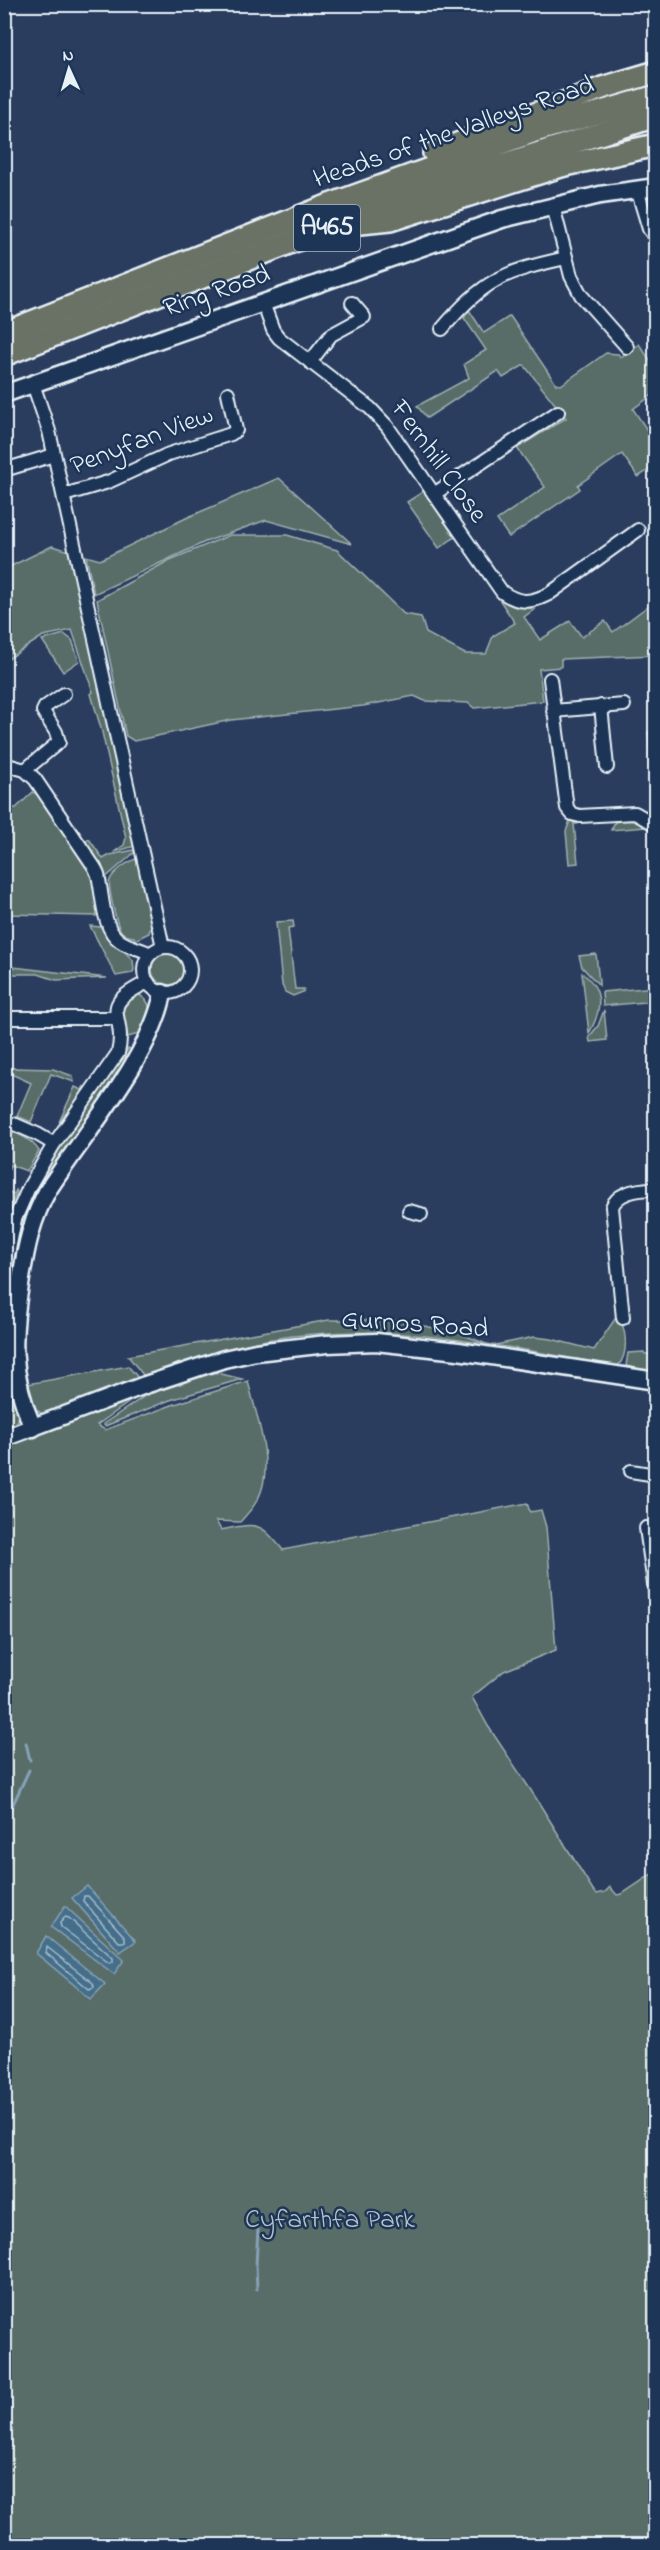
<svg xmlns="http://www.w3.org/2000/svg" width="660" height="2550" font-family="'Indie Flower',sans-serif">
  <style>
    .green { fill: #586d68; stroke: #a0afb0; stroke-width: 1.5 }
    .water { fill: #446e8b; stroke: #86a2b7; stroke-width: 1.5 }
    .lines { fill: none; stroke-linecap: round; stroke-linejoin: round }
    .shore { stroke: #a6bdcc; stroke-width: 1.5 }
    .stream { stroke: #86a2b7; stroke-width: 3 }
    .street-casing { stroke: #e8f1f8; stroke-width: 16 }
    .secondary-casing { stroke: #e8f1f8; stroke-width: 21 }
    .highway-casing { stroke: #e8f1f8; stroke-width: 26 }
    .street { stroke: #1d3557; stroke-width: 12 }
    .secondary { stroke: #1d3557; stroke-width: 16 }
    .highway { stroke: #6b7165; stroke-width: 21 }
    .labels { text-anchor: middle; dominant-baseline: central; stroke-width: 5; stroke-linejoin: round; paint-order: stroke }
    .shield { fill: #1d3557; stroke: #abb9c8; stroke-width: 1.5 }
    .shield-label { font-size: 26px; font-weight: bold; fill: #e8f1f8 }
    .street-label { font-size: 27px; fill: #e8f1f8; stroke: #1d3557 }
    .park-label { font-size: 27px; fill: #b6c3c6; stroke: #1d3557 }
  </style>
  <rect width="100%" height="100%" fill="#2a3d5f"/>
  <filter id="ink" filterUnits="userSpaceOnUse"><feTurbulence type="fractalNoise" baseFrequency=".0167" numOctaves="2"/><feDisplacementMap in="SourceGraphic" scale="12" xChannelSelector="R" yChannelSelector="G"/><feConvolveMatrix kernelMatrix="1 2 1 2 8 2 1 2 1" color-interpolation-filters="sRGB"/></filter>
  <g filter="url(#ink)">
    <g class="green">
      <polygon points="469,310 484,333 510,316 556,384 561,385 606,353 618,354 621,357 639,344 652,363 655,361 655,393 633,409 655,442 655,466 638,477 622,454 578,485 580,489 509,537 497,520 545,487 517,448 566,418 524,365 503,378 498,371 427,418 417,406 469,378 464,364 486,350 464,318"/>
      <polygon points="279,478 352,544 266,520 205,542 94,594 86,556 100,560 186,518"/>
      <polygon points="424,491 455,537 439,548 407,502"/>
      <polygon points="230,535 287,535 337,550 404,614 421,617 426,633 465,654 486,654 493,636 515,623 497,596 505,601 533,605 535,609 524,617 540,640 570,621 582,637 605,621 613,632 655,601 655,655 561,659 561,667 539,669 543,701 474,708 468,703 425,701 414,696 363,706 231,720 134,741 126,736 97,600 170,560"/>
      <polygon points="52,546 70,551 135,846 114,852 124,845 126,838 102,732 91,694 93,692 72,630 43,636 5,661 5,569"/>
      <polygon points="64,634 72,640 79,661 63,672 42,640"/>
      <polygon points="648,732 655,732 655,817 647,810 652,789"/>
      <polygon points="33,792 42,798 89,870 95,884 100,910 96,916 5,914 4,808 16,808"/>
      <polygon points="624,820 637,821 647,827 611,830 615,822"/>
      <polygon points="570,821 578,824 574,824 578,863 569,864 566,831"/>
      <polygon points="89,839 103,859 110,855 134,850 134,853 104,879 84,842"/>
      <path d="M136,859L139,862L151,925L149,933L135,940L134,937C129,937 125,936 121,931C117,926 107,886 110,880C113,872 129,861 136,859Z"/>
      <polygon points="293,921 294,927 288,928 295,989 304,989 303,992 293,996 285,992 282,985 276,922"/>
      <polygon points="90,926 101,927 127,950 126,953 133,960 134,970 132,973 116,976"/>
      <circle cx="168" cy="969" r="16"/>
      <polygon points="596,954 599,982 599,985 582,967 579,956"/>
      <polygon points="5,967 13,967 107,978 56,980 38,974 5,974"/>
      <path d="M582,973C604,989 602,1011 589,1033Z"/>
      <polygon points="655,987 655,1001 603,1006 602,992"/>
      <path d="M137,994C157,1002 148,1017 142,1033L128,1037L121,1011L124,1002Z"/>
      <polygon points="604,1010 607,1040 590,1042 589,1037 598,1026"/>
      <path d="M134,1048L127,1063L54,1168L12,1293L6,1292C10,1265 14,1237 24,1211C45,1155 88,1106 122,1057L128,1049Z"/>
      <polygon points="12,1068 53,1069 73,1076 74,1082 51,1074 31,1122 17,1116 31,1083 9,1073"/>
      <polygon points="84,1086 83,1092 59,1122 75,1087 82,1090"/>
      <path d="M4,1129C18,1134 31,1138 39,1151L27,1171L10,1165L7,1172L5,1171Z"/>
      <polygon points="4,1190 14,1194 16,1190 17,1192 12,1203 5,1206"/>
      <polygon points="5,1308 10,1310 11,1379 5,1378"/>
      <path d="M617,1316C627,1328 629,1354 618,1366C512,1349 401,1322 293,1336C242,1342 192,1359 144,1376L128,1356L329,1320H394L459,1333L491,1346L534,1337L551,1339L594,1350Z"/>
      <polygon points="644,1352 645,1354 655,1354 655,1372 626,1366 628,1353"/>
      <path d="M128,1366L140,1380L48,1416C31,1411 30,1400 27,1384Z"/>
      <polygon points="213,1372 242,1379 170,1400 105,1426 103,1424 148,1394"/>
      <path d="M248,1381C256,1415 273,1458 261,1492C257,1504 248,1513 240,1522L216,1521L221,1530C257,1523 259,1521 283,1550L527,1503L530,1512L541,1510L546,1527L556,1650L504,1671L472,1697L488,1726L534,1795L593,1890L597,1894L605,1892L610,1887L617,1895L622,1894L655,1872V2545H5V1445L55,1429L138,1396L97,1425L105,1430L172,1405Z"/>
      <polygon points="4,1382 12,1386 20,1414 15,1426 4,1431"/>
    </g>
    <g class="water">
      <polygon points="87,1886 136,1941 120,1952 72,1898"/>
      <polygon points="65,1906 124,1960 114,1974 51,1927"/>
      <polygon points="46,1936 105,1984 91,1999 36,1953"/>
    </g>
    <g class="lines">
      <g class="shore">
        <polygon points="84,1896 88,1896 125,1937 125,1942 119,1942 83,1901"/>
        <polygon points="65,1917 69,1918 113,1958 113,1962 109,1963 61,1927 60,1923"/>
        <polygon points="47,1947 93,1983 94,1987 89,1989 46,1953"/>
      </g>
      <g class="stream">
        <polyline points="26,1743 30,1760"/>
        <polyline points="8,1815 29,1770"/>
        <polyline points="4,1922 5,1922"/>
        <polyline points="257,2289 256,2265 258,2229"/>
      </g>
      <defs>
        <g id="street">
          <polyline points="637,189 649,229 656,238"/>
          <polyline points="553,206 571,276 581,295 627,347"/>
          <path d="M263,303L273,330L279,338L370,408L387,426L502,592C519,604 531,603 549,594L638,530"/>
          <path d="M442,329C485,279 503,272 566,258"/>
          <polyline points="310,362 331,335 364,317 352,303"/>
          <polyline points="33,384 49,431 163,947"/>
          <polyline points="4,470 54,455"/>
          <polyline points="434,494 558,412"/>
          <polyline points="64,495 108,482 169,454 231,434 236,430 228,393"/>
          <polyline points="550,679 567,808 572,814 580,816 635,813 656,825"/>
          <polyline points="601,706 607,767"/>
          <polyline points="553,711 624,705"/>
          <path d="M4,764L25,770L35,779L95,868L98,875C103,895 102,929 120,941C130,948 141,948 150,954"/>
          <polyline points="25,770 59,742 56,732 43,711 45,707 64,694"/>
          <circle cx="167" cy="970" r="23"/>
          <polyline points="4,1018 116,1018"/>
          <polyline points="14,1124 37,1134 54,1144"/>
          <polyline points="409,1211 421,1214"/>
          <path d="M4,1275L15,1219L29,1187L54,1144L118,1053C128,1012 94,1008 148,982"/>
          <path d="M623,1318L612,1207C618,1191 641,1189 656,1189"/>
          <polyline points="631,1471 656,1475"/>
          <polyline points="646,1528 656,1598"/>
        </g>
        <g id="secondary">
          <polyline points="4,394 502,219 600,195 656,187"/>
          <path d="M33,1428C10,1374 11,1336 21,1279C26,1247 32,1218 48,1190C84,1134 151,1057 163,993"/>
          <polyline points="4,1438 145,1385 224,1359 256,1352 327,1344 376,1342 458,1351 656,1381"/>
        </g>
        <g id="highway">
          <polyline points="434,153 602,88 656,72"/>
          <polyline points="361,223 390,220 561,166 656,145"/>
          <polyline points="4,333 327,206 532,132 656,96"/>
          <polyline points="4,355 335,225 467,176 656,116"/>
        </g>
      </defs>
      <use href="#street" class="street-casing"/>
      <use href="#secondary" class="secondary-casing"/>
      <use href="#highway" class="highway-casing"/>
      <use href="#street" class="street"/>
      <use href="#secondary" class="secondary"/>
      <use href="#highway" class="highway"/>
    </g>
  </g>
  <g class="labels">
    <rect class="shield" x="294" y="205" width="66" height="46" rx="4.5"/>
    <g class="shield-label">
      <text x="327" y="228">A465</text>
    </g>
    <g class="street-label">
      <text transform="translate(454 133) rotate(-19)">Heads of the Valleys Road</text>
      <text transform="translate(217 292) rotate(-19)">Ring Road</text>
      <text transform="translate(142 441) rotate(-21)">Penyfan View</text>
      <text transform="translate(438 462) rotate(54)">Fernhill Close</text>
      <text transform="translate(415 1325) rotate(4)">Gurnos Road</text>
    </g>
    <g class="park-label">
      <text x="330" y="2220">Cyfarthfa Park</text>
    </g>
  </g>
  <rect width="660" height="2550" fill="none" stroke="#1d3557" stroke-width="24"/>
  <rect x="12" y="12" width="636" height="2526" fill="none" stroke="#e8f1f8" stroke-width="2" filter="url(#ink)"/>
  <g transform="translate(69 69) rotate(356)" stroke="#1d3557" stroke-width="4.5" paint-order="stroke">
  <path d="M0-4.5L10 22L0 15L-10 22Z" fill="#e8f1f8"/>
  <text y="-9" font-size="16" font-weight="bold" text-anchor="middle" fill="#e8f1f8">N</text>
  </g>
</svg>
